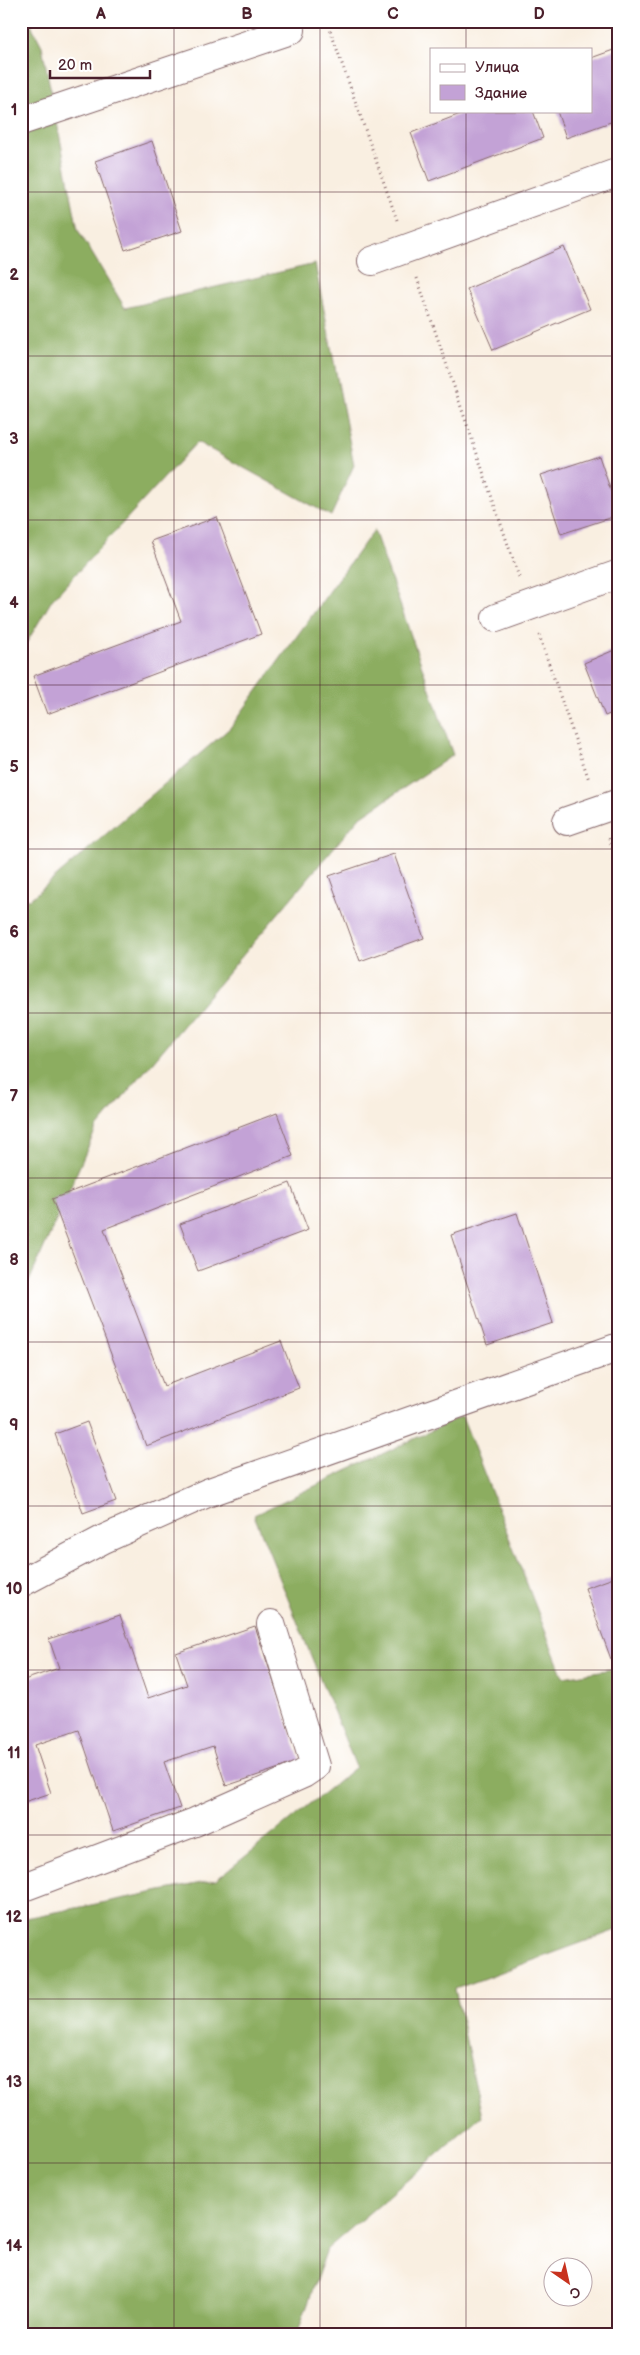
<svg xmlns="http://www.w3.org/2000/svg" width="640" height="2355" font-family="'Balsamiq Sans',sans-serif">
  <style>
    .forest { fill: #8cad61; stroke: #6b6646 }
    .building { fill: #c3a2d6 }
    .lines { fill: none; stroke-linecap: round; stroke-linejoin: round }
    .minor-casing { stroke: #87686b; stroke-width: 30 }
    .path { stroke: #87686b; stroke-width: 3; stroke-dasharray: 1 4; stroke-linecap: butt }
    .minor { stroke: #fff; stroke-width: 28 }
    .grid { fill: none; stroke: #4a1f2b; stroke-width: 1; stroke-opacity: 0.55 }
    .neatline { fill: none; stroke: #4a1f2b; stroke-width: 2 }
    .grid-label { font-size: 16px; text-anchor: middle; font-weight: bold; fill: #4a1f2b }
  </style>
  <rect width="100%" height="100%" fill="#fff"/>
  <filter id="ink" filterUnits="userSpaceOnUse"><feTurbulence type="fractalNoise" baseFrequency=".02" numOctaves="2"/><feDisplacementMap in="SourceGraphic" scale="10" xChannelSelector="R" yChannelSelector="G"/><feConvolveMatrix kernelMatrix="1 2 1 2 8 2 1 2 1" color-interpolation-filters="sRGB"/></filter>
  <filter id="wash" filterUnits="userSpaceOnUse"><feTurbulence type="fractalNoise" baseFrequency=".0096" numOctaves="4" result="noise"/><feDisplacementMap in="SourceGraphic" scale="20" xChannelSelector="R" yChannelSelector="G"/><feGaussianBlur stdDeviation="1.12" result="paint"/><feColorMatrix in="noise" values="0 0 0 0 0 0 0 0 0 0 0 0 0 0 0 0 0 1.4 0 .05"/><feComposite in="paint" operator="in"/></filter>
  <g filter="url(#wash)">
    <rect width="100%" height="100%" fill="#f9efe1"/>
    <g class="forest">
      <polygon points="21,21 29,21 42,46 78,230 125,308 315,264 354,465 331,516 197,442 52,600 21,652"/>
      <polygon points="374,530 453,755 359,818 96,1129 21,1300 21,898 30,899 230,728"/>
      <polygon points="462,1416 563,1677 619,1668 619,1929 455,1989 482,2116 327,2249 297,2334 21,2334 21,1919 216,1880 356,1767 254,1515"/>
    </g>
    <g id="blocks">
      <g class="building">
        <polygon points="619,48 619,119 566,138 557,111 591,111 591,58"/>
        <polygon points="468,111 533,111 543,138 429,181 411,133"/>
        <polygon points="152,141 182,231 125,250 95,161"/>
        <polygon points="564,247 590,309 493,350 467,289"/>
        <polygon points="599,456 619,515 561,534 541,475"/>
        <polygon points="217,517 261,634 47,714 33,676 181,621 151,541"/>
        <polygon points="619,648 619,710 605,716 584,663"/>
        <polygon points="394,854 424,938 360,961 329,876"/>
        <polygon points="277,1113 293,1156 104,1229 164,1386 281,1341 299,1388 146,1446 52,1199"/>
        <polygon points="290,1183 308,1230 198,1271 180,1224"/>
        <polygon points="517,1213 553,1323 487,1345 451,1235"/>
        <polygon points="87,1422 116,1501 83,1513 55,1434"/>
        <polygon points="619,1576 619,1681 585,1588"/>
        <polygon points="120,1615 148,1698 187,1685 176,1653 255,1626 300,1761 226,1786 213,1746 164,1762 180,1808 113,1831 79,1730 35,1745 51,1793 21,1803 21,1681 59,1668 49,1639"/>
      </g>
    </g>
  </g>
  <g filter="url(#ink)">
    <use href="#blocks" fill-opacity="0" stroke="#87686b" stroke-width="1"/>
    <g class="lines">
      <defs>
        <g id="minor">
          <polyline points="21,121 291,30"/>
          <polyline points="372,261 619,172"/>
          <polyline points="496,618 619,574"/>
          <polyline points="567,821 619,803"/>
          <polyline points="21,1583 104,1539 207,1493 619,1347"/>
          <polyline points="21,1888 195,1822 303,1774 315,1766 271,1624"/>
        </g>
      </defs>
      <use href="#minor" class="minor-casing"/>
      <g class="path">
        <polyline points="327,21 397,220"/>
        <polyline points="417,278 519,577"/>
        <polyline points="539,635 589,780"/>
        <polyline points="609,838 619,866"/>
      </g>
      <use href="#minor" class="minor"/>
    </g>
  </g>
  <path class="grid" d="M174,21V2334M320,21V2334M466,21V49M466,111V2334M21,192H619M21,356H619M21,520H619M21,685H619M21,849H619M21,1013H619M21,1178H619M21,1342H619M21,1506H619M21,1670H619M21,1835H619M21,1999H619M21,2163H619"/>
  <rect width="640" height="2355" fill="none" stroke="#fff" stroke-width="55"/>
  <rect x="430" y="48" width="162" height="65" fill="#ffffff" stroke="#b7a5aa"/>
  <rect x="440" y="64" width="25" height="8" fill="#ffffff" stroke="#b7a5aa"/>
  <text x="475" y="72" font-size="15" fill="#4a1f2b">Улица</text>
  <rect x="440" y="85" width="25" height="15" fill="#c3a2d6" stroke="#b7a5aa"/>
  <text x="475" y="98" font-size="15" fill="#4a1f2b">Здание</text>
  <g transform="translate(568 2282) rotate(146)"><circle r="24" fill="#ffffff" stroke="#b7a5aa"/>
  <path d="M0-4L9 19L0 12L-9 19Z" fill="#c8321e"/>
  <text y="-8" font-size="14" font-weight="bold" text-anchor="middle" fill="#4a1f2b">С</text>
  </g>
  <path d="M50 70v8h100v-8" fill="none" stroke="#4a1f2b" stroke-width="2.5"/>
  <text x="58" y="70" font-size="15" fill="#4a1f2b" stroke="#ffffff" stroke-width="4" paint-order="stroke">20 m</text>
  <rect x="28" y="28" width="584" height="2300" class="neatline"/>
  <g class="grid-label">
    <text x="101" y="19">A</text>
    <text x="247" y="19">B</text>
    <text x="393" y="19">C</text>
    <text x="539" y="19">D</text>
    <text x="14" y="115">1</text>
    <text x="14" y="280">2</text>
    <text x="14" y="444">3</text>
    <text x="14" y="608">4</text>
    <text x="14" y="772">5</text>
    <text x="14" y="937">6</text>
    <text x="14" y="1101">7</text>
    <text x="14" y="1265">8</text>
    <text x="14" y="1430">9</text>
    <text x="14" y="1594">10</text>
    <text x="14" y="1758">11</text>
    <text x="14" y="1922">12</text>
    <text x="14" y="2087">13</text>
    <text x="14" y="2251">14</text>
  </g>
</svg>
